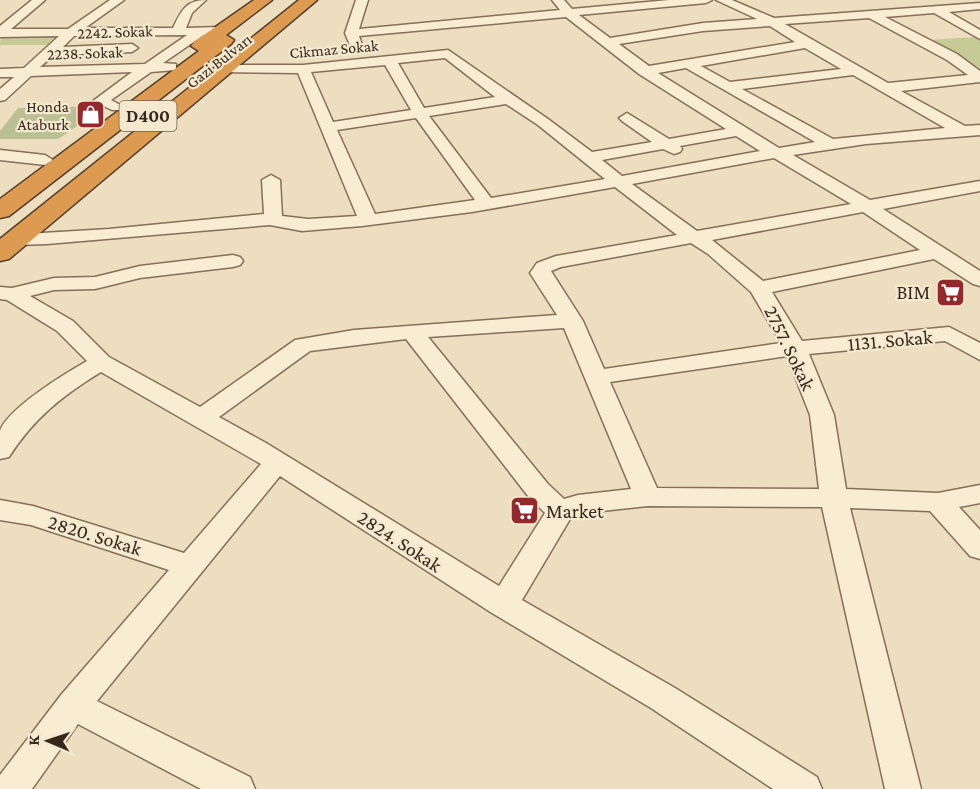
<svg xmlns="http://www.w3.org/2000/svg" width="980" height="789" font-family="'Crimson Pro',serif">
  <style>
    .green { fill: #c6ca94 }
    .cemetery { fill: #bbbf94 }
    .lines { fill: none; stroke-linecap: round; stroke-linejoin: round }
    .minor-casing { stroke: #856f58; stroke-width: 3 }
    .highway-casing { stroke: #533d2d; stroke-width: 3 }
    .minor { fill: #f8ecd3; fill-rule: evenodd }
    .highway { fill: #dc9b51; fill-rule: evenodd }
    .labels { text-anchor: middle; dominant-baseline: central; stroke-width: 4.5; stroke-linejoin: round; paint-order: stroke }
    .far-street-label { font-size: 16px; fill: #35281c; stroke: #f4e9cf }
    .far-poi-label { font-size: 16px; fill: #35281c; stroke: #f4e9cf; text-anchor: end }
    .shield { fill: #f4e9cf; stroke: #6e6252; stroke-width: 1.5 }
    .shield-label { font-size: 18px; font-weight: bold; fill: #35281c }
    .poi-label { font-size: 20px; fill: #35281c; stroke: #f4e9cf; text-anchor: end }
    .street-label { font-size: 20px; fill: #35281c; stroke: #f4e9cf }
  </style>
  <rect width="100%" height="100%" fill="#eddec0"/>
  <g class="green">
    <polygon points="1,36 56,36 47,45 0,45"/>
    <polygon points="977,37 980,40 980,71 928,40"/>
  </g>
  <polygon class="cemetery" points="100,106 91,117 58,139 0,139 0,131 18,108"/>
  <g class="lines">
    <defs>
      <g id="minor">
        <path d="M32,0H45L11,29H68L110,0H124L85,28H173C181,11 186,0 206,0L192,13L186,28L220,27L226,31L220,35H204L163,63L176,64V70L151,72L111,100L124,107L122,110H112L93,101L132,72L31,76L5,100L0,101V89L14,77H0V69L24,68L59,36L0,37V26ZM187,35L145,64L40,67L54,55L132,52L138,48L132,44L63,47L74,36Z"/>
        <path d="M356,0H368L359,29L560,10L552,0H564L572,9L669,0H712L706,3L579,15L610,38L703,23L757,19L716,0H732L774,18L980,3V9L949,12L980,30V39L934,13L885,17L957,54L980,71V82L901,91L965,126L980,125V135L866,144L793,155L870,200L980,181V191L883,209L980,271V286L973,284L934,259L772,292L802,341L949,327L980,343V360L945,341L809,354L834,415L846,489L938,493L980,485V503L959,507L980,530V559L970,556L930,511L850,508L921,789H885L822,507L648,506L583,513L570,519L522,600L675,688L817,777L822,789H773L651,708L492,613L280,476L97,701L250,777L255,789H201L78,724L32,789H0V775L61,695L169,570L31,525L0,520V500L33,506L184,553L261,464L101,372C63,395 33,419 9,457L0,459C0,451 0,439 0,431C8,408 66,373 87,361L57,331L7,300L0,299V287L12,288L54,278L95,277L140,266L233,255L240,257L243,261L240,265L233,267L140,278L95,289L54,290L30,296L73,321L109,357L200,407L295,340L354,330L557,315L530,273L537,263L556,256L677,235L615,187L472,212L362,226L302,231L270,225L47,244L16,245L6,239L9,235L109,229L264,214L262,180L271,175L280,180L282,216L308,219L357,216L298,73L218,72L216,69L223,65H303L448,50L548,119L592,152L652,142L622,121L619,118L627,113L669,139L726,129L639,74L566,17L359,36L362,45L356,49L351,48L345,33ZM869,18L947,60L968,75L888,83L785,24ZM770,26L795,42L649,66L619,44L703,31ZM805,48L841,69L730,82L701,66ZM445,58L495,97L424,108L398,63ZM385,65L411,110L333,122L311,72ZM686,68L815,142L779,148L658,73ZM853,75L945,128L833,139L742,89ZM506,104L538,125L605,179L491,198L429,116ZM416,118L475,200L375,214L337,130ZM736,136L760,151L622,176L602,160L663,149L674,154L680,152L682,149L680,146ZM774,158L851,204L697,231L632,184ZM863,212L920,250L763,281L712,240ZM691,243L708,254L751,292L781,343L604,369L583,321L551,271L561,267ZM564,328L631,489L578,495L564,499L548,484L428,337ZM406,339L528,496L545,513L499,586L266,443L219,417L310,351ZM787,356L810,415L819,489L657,488L610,382Z"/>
        <polygon points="0,150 45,155 53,160 45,165 0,160"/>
      </g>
      <g id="highway">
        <polygon points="254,0 272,0 226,35 234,40 231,44 9,216 0,218 0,199 199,51 191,46 194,42"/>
        <polygon points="299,0 317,0 9,259 0,261 0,239"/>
      </g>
    </defs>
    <use href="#minor" class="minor-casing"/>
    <use href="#highway" class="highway-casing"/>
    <use href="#minor" class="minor"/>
    <use href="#highway" class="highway"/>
  </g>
  <defs>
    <symbol id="shop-square" viewBox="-11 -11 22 22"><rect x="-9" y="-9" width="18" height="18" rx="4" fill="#93292d" stroke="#f4e9cf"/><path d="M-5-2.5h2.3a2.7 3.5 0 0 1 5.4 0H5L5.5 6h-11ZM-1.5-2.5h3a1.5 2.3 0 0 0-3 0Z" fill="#fff"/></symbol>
    <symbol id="supermarket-square" viewBox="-11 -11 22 22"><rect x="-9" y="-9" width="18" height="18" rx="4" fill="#93292d" stroke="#f4e9cf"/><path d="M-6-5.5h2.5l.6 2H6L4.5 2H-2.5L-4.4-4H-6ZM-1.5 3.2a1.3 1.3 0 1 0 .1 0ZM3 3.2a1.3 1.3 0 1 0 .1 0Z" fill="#fff"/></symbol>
  </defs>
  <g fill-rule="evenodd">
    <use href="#shop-square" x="74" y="98" width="33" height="33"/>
    <use href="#supermarket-square" x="934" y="276" width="33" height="33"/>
    <use href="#supermarket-square" x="508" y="494" width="33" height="33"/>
  </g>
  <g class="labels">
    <g class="far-street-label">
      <text transform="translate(115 32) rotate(-2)">2242. Sokak</text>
      <text transform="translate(334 49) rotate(-5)">Cikmaz Sokak</text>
      <text transform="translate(85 53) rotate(-2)">2238. Sokak</text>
      <text transform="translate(219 61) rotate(-38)">Gazi Bulvarı</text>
    </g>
    <g class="far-poi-label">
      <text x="69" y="106">Honda<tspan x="69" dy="18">Ataburk</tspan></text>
    </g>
    <rect class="shield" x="119.5" y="101" width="57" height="30" rx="4.5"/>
    <g class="shield-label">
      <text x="148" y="116">D400</text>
    </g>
    <g class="poi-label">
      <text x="930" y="292">BIM</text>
      <text x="546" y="511" text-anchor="start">Market</text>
    </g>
    <g class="street-label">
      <text transform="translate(890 340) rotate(-5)">1131. Sokak</text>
      <text transform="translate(790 348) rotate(64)">2757. Sokak</text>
      <text transform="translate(95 535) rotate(17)">2820. Sokak</text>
      <text transform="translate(400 541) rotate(33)">2824. Sokak</text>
    </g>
  </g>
  <g transform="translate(48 741) rotate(272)" stroke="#f4e9cf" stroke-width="4.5" paint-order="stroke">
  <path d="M0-4.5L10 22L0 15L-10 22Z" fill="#35281c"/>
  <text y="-9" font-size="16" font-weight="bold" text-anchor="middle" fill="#35281c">K</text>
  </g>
</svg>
